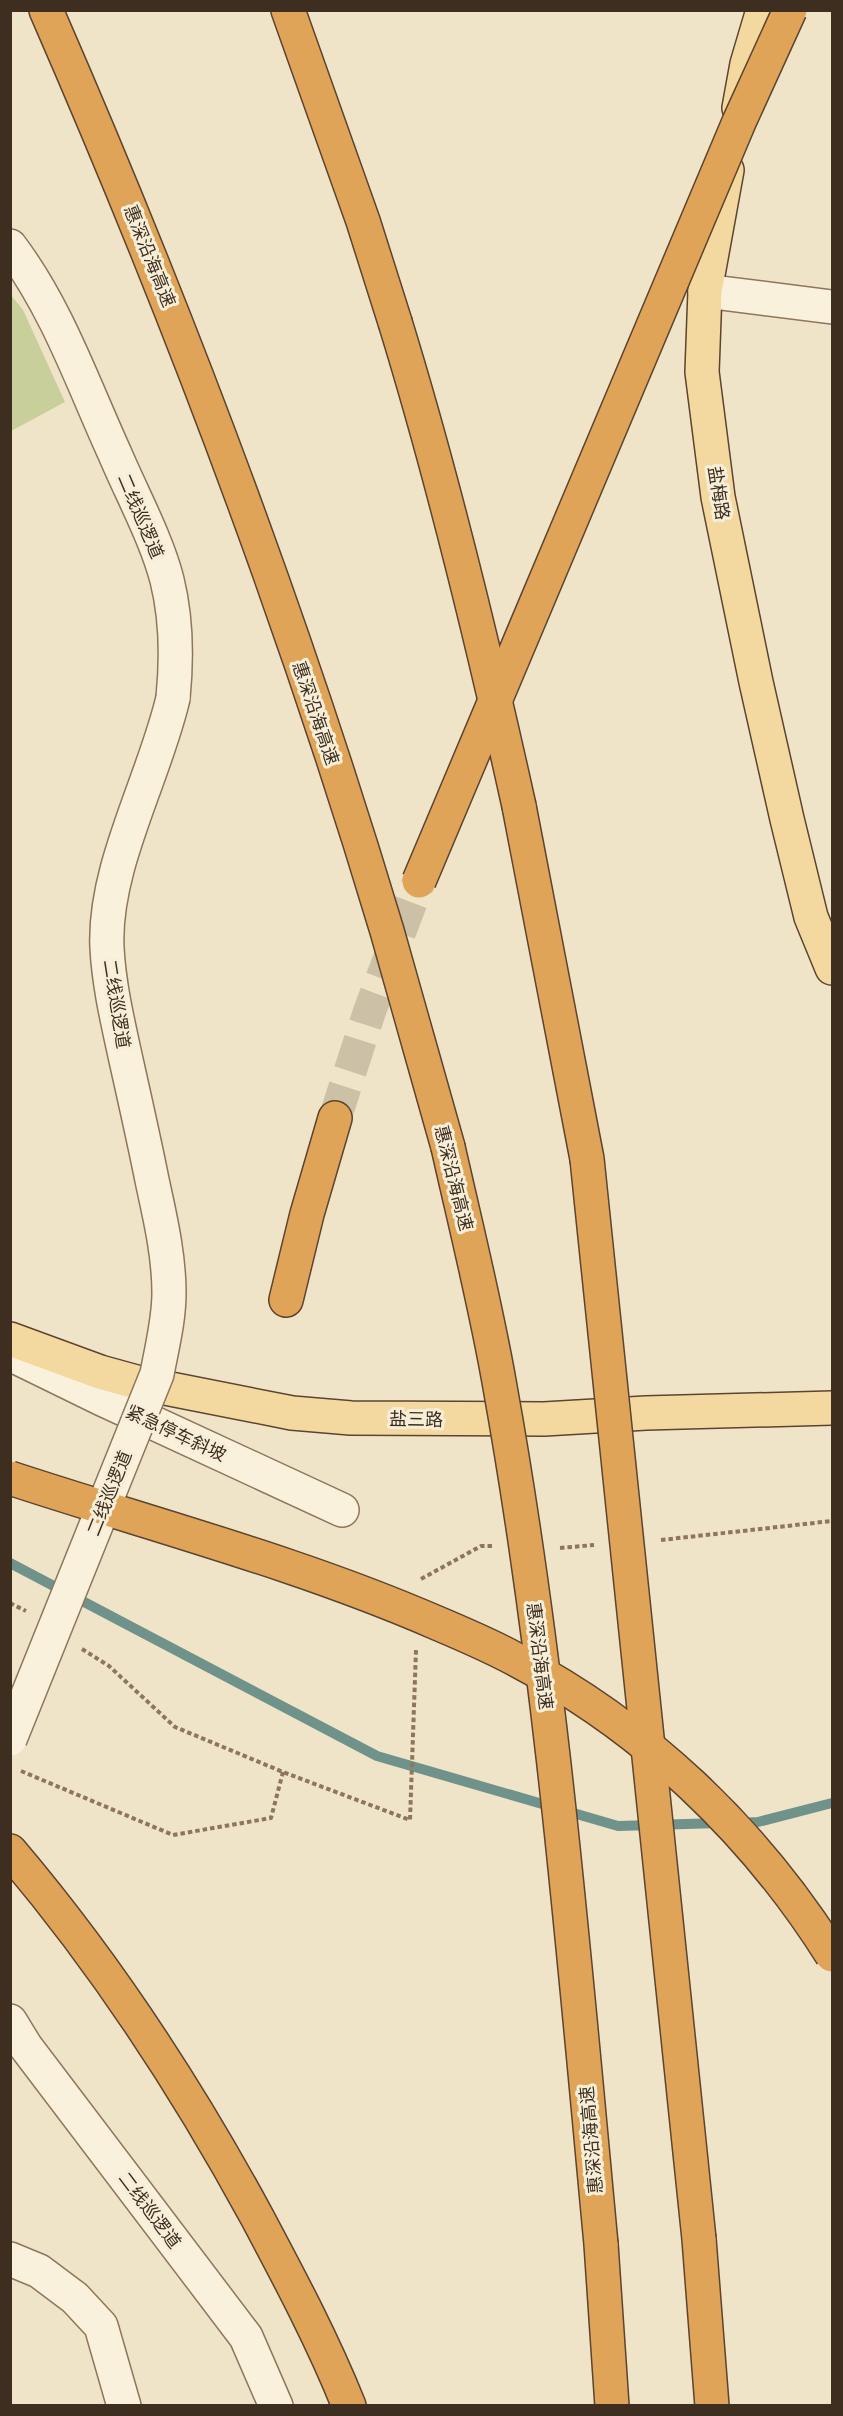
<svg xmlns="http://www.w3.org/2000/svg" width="843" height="2416" font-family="Merriweather,'Noto Sans SC',serif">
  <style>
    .green { fill: #c9cf9b }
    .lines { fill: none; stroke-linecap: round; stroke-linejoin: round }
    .stream { stroke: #6f938a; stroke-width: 10 }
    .highway-tunnel { stroke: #ccc0a6; stroke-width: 33; stroke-dasharray: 33 16; stroke-linecap: butt }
    .minor-casing { stroke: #8d765c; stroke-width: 36 }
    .major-casing { stroke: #5b4430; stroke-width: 36 }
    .highway-casing { stroke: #5b4430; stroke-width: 36 }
    .path { stroke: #8d765c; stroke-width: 4; stroke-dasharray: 4.5 3; stroke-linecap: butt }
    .minor { stroke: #faf1dc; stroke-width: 33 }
    .major { stroke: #f3d9a0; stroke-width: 33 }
    .highway { stroke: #e0a458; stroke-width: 33 }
    .minor-bridge-casing { stroke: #8d765c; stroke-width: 36; stroke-linecap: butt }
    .highway-bridge-casing { stroke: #5b4430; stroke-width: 36; stroke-linecap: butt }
    .minor-bridge { stroke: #faf1dc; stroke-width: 33 }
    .highway-bridge { stroke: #e0a458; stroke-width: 33 }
    .labels { text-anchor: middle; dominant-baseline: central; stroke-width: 6; stroke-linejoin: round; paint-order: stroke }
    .street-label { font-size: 18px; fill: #3d2e20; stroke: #f7eed8 }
  </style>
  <rect width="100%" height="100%" fill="#f0e4c8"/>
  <polygon class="green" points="10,294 23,310 65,402 11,431"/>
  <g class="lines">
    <g class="stream">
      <polyline points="10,1563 377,1756 618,1826 720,1823"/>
      <polyline points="739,1823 758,1822 832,1803"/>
    </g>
    <polyline class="highway-tunnel" points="335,1118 370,1010 419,881"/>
    <defs>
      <g id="minor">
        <path d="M10,246C57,308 83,384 115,454C131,492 157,540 167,580C177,620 177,658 173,698"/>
        <polyline points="705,291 832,307"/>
        <polyline points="10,1354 102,1399 342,1510"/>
        <polyline points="10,2021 26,2047 246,2337 276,2406"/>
        <polyline points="10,2259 39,2271 75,2298 101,2326 124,2406"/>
      </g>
      <g id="major">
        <polyline points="739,108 747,64 763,10"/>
        <polyline points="727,170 705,291 702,372 718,497 756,682 787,819 811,917 832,968"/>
        <polyline points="10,1339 100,1372 140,1383 292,1413 351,1418 544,1419 646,1413 832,1408"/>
      </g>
      <g id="highway">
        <path d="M46,10C177,310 293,617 387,931C408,1003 427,1075 448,1147"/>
        <polyline points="288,10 363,221 395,322"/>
        <polyline points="519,806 587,1159"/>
        <polyline points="286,1300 307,1214 335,1118"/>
        <path d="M10,1851C106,1964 187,2088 257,2217C290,2279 323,2341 349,2406"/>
        <polyline points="699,2239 712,2406"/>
        <polyline points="601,2244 612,2406"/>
      </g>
    </defs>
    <use href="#minor" class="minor-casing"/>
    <use href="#major" class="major-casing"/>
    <use href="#highway" class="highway-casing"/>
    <g class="path">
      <polyline points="661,1540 832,1521"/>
      <polyline points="560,1548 594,1545"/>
      <polyline points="421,1579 481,1546 492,1546"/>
      <polyline points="10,1603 26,1611"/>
      <polyline points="82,1649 109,1666 175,1727 283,1772 410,1820 416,1650"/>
      <polyline points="21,1771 173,1835 271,1818 283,1772"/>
    </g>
    <use href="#minor" class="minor"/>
    <use href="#major" class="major"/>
    <use href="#highway" class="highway"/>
    <defs>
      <path id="minor-bridge" d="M10,1739L157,1374C162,1347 169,1320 169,1293C169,1255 160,1217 152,1180C144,1140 135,1100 126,1060C118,1023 109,986 107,948C103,867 155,777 173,698"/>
      <g id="highway-bridge">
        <path d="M395,322C444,481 483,643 519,806"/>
        <polyline points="419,881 739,122 790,10"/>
        <path d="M448,1147C466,1227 486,1306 500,1387C551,1670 574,1958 601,2244"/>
        <polyline points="587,1159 699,2239"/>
        <path d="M10,1478C153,1525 299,1563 437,1623C463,1634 489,1645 513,1658C644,1726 754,1831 832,1955"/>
      </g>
    </defs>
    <use href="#minor-bridge" class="minor-bridge-casing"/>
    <use href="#highway-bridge" class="highway-bridge-casing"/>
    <use href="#minor-bridge" class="minor-bridge"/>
    <use href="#highway-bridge" class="highway-bridge"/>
  </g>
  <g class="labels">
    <g class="street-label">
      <text transform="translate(150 256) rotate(68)">惠深沿海高速</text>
      <text transform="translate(719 493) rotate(81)">盐梅路</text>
      <text transform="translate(141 516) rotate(67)">二线巡逻道</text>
      <text transform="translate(316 713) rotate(71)">惠深沿海高速</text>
      <text transform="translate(117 1004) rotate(81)">二线巡逻道</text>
      <text transform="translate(454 1178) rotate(76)">惠深沿海高速</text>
      <text transform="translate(416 1419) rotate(1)">盐三路</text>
      <text transform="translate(176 1433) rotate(25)">紧急停车斜坡</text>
      <text transform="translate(109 1493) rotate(-68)">二线巡逻道</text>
      <text transform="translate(540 1656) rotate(83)">惠深沿海高速</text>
      <text transform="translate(591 2140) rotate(-95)">惠深沿海高速</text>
      <text transform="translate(150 2210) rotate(53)">二线巡逻道</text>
    </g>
  </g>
  <rect width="843" height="2416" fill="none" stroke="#3d2e20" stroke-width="24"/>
</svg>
